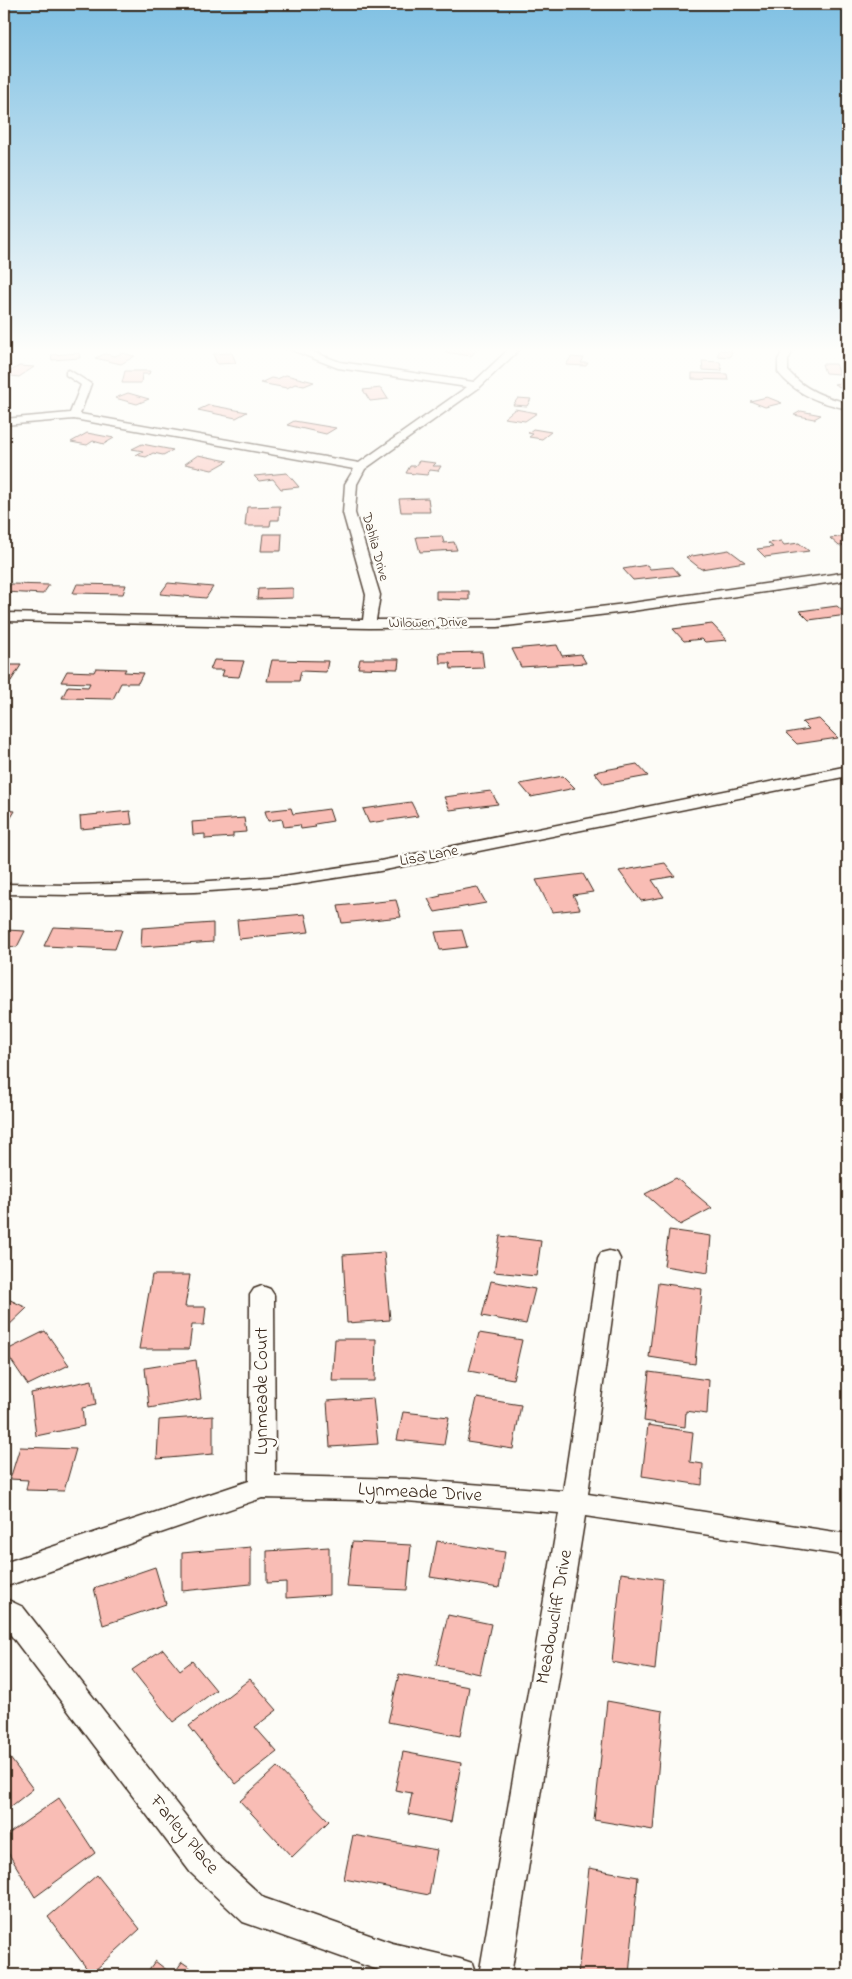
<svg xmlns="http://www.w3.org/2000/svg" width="852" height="1979" font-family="'Indie Flower',sans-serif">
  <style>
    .building { fill: #f9bdb5; stroke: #3b2a1e }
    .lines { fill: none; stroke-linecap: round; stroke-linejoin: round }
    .minor-casing { stroke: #3b2a1e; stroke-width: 3 }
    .minor { fill: #fdfcf7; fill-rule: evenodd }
    .labels { text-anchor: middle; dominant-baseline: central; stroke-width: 5; stroke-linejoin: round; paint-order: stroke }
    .far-street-label { font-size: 14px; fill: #3b2a1e; stroke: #fdfcf7 }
    .street-label { font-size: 16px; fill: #3b2a1e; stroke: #fdfcf7 }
    .near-street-label { font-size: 19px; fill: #3b2a1e; stroke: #fdfcf7 }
  </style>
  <rect width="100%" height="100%" fill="#fdfcf7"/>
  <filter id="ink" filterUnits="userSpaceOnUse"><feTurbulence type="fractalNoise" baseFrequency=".02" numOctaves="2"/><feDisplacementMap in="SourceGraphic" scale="10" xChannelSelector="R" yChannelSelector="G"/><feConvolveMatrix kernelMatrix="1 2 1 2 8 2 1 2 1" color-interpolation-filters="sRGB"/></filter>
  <g filter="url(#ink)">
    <g class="building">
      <polygon points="448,348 478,348 471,356 445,352"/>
      <polygon points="720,350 732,351 730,357 717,356"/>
      <polygon points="79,353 80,358 52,360 51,355"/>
      <polygon points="122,353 135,356 121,364 95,358 105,354 115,356"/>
      <polygon points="232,353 236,363 217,364 213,354"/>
      <polygon points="571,357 584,358 581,363 588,363 586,366 566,365"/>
      <polygon points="702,361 720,362 722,371 703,370"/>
      <polygon points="822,364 836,364 840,374 825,373"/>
      <polygon points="19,366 34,367 19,377 4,375"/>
      <polygon points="125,371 150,371 149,374 142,374 141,383 122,383"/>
      <polygon points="692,373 727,374 728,380 692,379"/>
      <polygon points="286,375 314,382 304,386 295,384 287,388 260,383 271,378 277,379"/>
      <polygon points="848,382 848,391 834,384"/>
      <polygon points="381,388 388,399 370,401 363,390"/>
      <polygon points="128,393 149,399 137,404 115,398"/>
      <polygon points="767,397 782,403 765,407 750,401"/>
      <polygon points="518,398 531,399 527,406 513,405"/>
      <polygon points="209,405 247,412 236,418 198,410"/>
      <polygon points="515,409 537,413 525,421 504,418"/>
      <polygon points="801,411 821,415 814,419 794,415"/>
      <polygon points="294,421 336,428 326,434 287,425"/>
      <polygon points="533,429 551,432 542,439 529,437 533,434 528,433"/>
      <polygon points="87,433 114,438 104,444 93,441 87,445 71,442"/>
      <polygon points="142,444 173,450 163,455 153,453 146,457 136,455 143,451 132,449"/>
      <polygon points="198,455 228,461 212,470 185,464"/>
      <polygon points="419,461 436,463 433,466 441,466 438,471 430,470 427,475 406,473 410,466 415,466"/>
      <polygon points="287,473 299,487 281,489 273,479 259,481 254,476"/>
      <polygon points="428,498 430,512 401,512 399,499"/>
      <polygon points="280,506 279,520 271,520 270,526 245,526 247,507"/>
      <polygon points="263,534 282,534 281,551 261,551"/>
      <polygon points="442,536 444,543 454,542 457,550 420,552 416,537"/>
      <polygon points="848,536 848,545 839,546 830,538"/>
      <polygon points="781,541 784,545 799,543 809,551 765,557 757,549 773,547 768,543"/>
      <polygon points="729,550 745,562 701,569 686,557"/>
      <polygon points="647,565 650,569 673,567 680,575 633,580 623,569"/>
      <polygon points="168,583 213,587 206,598 160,594"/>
      <polygon points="11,584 49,585 43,594 5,592"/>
      <polygon points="77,584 126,585 123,594 73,593"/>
      <polygon points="293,588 293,598 257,599 258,589"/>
      <polygon points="436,591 469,591 469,600 436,599"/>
      <polygon points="837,606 847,615 809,620 800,611"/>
      <polygon points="712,624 727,640 705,642 702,639 684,641 673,629"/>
      <polygon points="557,645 562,656 581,654 586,663 521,667 512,649"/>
      <polygon points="482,652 484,668 451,669 450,663 440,663 439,653"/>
      <polygon points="360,659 399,659 398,669 358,668"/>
      <polygon points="214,660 244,661 239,677 222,676 224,670 210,670"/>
      <polygon points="272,660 328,661 326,672 301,671 299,681 267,681"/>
      <polygon points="4,665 21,665 11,681 4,681"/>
      <polygon points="96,668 126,669 124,672 143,673 138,683 121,683 113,699 62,698 68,686 88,687 90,683 61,682 67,671 94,672"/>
      <polygon points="819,719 838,738 797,744 786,733 809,729 802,722"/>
      <polygon points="637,764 648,776 604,784 594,772"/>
      <polygon points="563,776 575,788 531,797 520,784"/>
      <polygon points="491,791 498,804 450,810 444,797"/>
      <polygon points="411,802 418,816 369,823 363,809"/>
      <polygon points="291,808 293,814 329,809 333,821 315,824 316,827 301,829 300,825 284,827 282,819 268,821 265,811"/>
      <polygon points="4,810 15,811 7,824 4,824"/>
      <polygon points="130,811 132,824 81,829 80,816"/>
      <polygon points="244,818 246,832 233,833 233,837 205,839 205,834 193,835 192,822"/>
      <polygon points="665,863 675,876 652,880 664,897 641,901 619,871"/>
      <polygon points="583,874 593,892 573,895 580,909 552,912 536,880"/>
      <polygon points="477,887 486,903 435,912 428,899 441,896 440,894"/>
      <polygon points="396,900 401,917 342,923 338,906"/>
      <polygon points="305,914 309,932 239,939 237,920"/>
      <polygon points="213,923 213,942 141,947 142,928"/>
      <polygon points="4,927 8,927 6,930 25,931 17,947 4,946"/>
      <polygon points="53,927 122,930 115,949 44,946"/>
      <polygon points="462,930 467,947 440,950 435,932"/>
      <polygon points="676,1178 712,1208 680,1225 645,1194"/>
      <polygon points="669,1230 711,1236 708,1273 664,1266"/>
      <polygon points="500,1236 541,1241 536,1276 494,1272"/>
      <polygon points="384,1252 390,1320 347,1323 343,1255"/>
      <polygon points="152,1275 190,1275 185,1307 206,1307 204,1325 192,1325 189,1349 139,1349"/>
      <polygon points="491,1281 535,1289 526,1324 482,1316"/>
      <polygon points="658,1283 702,1289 695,1364 649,1357"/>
      <polygon points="4,1297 27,1308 4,1330"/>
      <polygon points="45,1331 69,1365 28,1385 5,1351"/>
      <polygon points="479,1333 522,1340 513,1379 469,1371"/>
      <polygon points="335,1339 376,1339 375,1381 332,1381"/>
      <polygon points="196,1360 201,1399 149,1408 145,1368"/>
      <polygon points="649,1372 709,1380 707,1414 686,1411 685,1427 644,1421"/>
      <polygon points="92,1380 96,1405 82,1408 84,1426 36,1436 31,1393"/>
      <polygon points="373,1398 378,1444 330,1447 327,1401"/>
      <polygon points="477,1398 521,1405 513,1449 467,1442"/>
      <polygon points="403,1412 449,1417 444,1445 397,1440"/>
      <polygon points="213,1416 213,1454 157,1459 159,1420"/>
      <polygon points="648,1425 693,1432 690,1462 703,1464 702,1485 642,1476"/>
      <polygon points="20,1447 76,1449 64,1491 26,1490 28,1480 10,1479"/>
      <polygon points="437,1541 505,1552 499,1588 430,1577"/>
      <polygon points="352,1542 411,1545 407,1590 347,1587"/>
      <polygon points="251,1547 251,1584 182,1591 182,1553"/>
      <polygon points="329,1547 329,1595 286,1598 286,1582 267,1583 267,1551"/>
      <polygon points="155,1567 166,1604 103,1625 94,1588"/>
      <polygon points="621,1573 663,1579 655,1670 612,1662"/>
      <polygon points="448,1615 491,1624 480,1674 436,1665"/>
      <polygon points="163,1649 180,1670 192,1661 216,1690 173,1722 132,1670"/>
      <polygon points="399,1674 469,1687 460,1736 388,1722"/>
      <polygon points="250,1679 277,1710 255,1727 277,1752 236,1784 189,1726"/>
      <polygon points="607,1701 663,1711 653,1830 594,1820"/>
      <polygon points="4,1750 33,1789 4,1812"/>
      <polygon points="403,1752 461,1763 451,1822 408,1814 412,1793 395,1790"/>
      <polygon points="277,1767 329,1821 292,1857 240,1801"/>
      <polygon points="59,1798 95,1853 35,1897 4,1846 4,1837"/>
      <polygon points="353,1835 437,1850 429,1895 344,1879"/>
      <polygon points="589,1868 638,1877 629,1975 578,1975"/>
      <polygon points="97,1875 140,1929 91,1974 48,1917"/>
      <polygon points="155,1961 173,1975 182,1962 201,1975 145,1975"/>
    </g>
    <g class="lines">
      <defs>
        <g id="minor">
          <polygon points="287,348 302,348 340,362 474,382 510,348 521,348 480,387 365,469 357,484 355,513 380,595 376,620 498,619 625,604 848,572 848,580 625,612 498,627 369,628 4,621 4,613 363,620 366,595 343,513 345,484 354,469 74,419 4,425 4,419 70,413 81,385 66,375 66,371 69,370 91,384 80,414 359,463 467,387 338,368"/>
          <path d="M784,348H794L788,360V371C805,390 824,397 848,403V409C821,403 796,395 778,372V360Z"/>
          <polygon points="848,766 848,776 380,871 283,886 195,892 71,895 4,894 4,884 71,885 195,882 283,876 380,861"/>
          <polygon points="609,1251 617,1253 620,1259 588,1494 848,1534 848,1556 585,1516 511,1975 479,1975 559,1513 406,1501 262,1498 4,1587 4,1563 249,1481 250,1295 254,1289 262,1286 270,1289 274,1295 275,1476 406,1479 563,1491 598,1259 601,1253"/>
          <polygon points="4,1598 23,1607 213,1851 264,1898 392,1943 460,1959 472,1963 476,1975 392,1975 243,1922 191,1873 4,1626"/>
        </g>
      </defs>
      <use href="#minor" class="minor-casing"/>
      <use href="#minor" class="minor"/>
    </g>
  </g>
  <linearGradient id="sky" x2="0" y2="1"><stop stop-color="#7fc0e3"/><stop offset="0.56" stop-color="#fefefb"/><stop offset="1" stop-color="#fefefb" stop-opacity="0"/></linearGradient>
  <rect width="852" height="625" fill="url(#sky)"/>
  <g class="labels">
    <g class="far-street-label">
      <text transform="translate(375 547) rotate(75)">Dahlia Drive</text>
      <text transform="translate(428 623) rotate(-1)">Wilowen Drive</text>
    </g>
    <g class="street-label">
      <text transform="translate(429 856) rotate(-11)">Lisa Lane</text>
    </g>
    <g class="near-street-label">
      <text transform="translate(262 1391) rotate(-90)">Lynmeade Court</text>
      <text transform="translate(420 1493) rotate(3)">Lynmeade Drive</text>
      <text transform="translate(555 1617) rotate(-80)">Meadowcliff Drive</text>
      <text transform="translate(184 1835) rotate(50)">Farley Place</text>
    </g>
  </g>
  <rect width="852" height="1979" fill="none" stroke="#fdfcf7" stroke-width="20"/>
  <rect x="10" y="10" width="832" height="1959" fill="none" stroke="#3b2a1e" stroke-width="2" filter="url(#ink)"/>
</svg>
